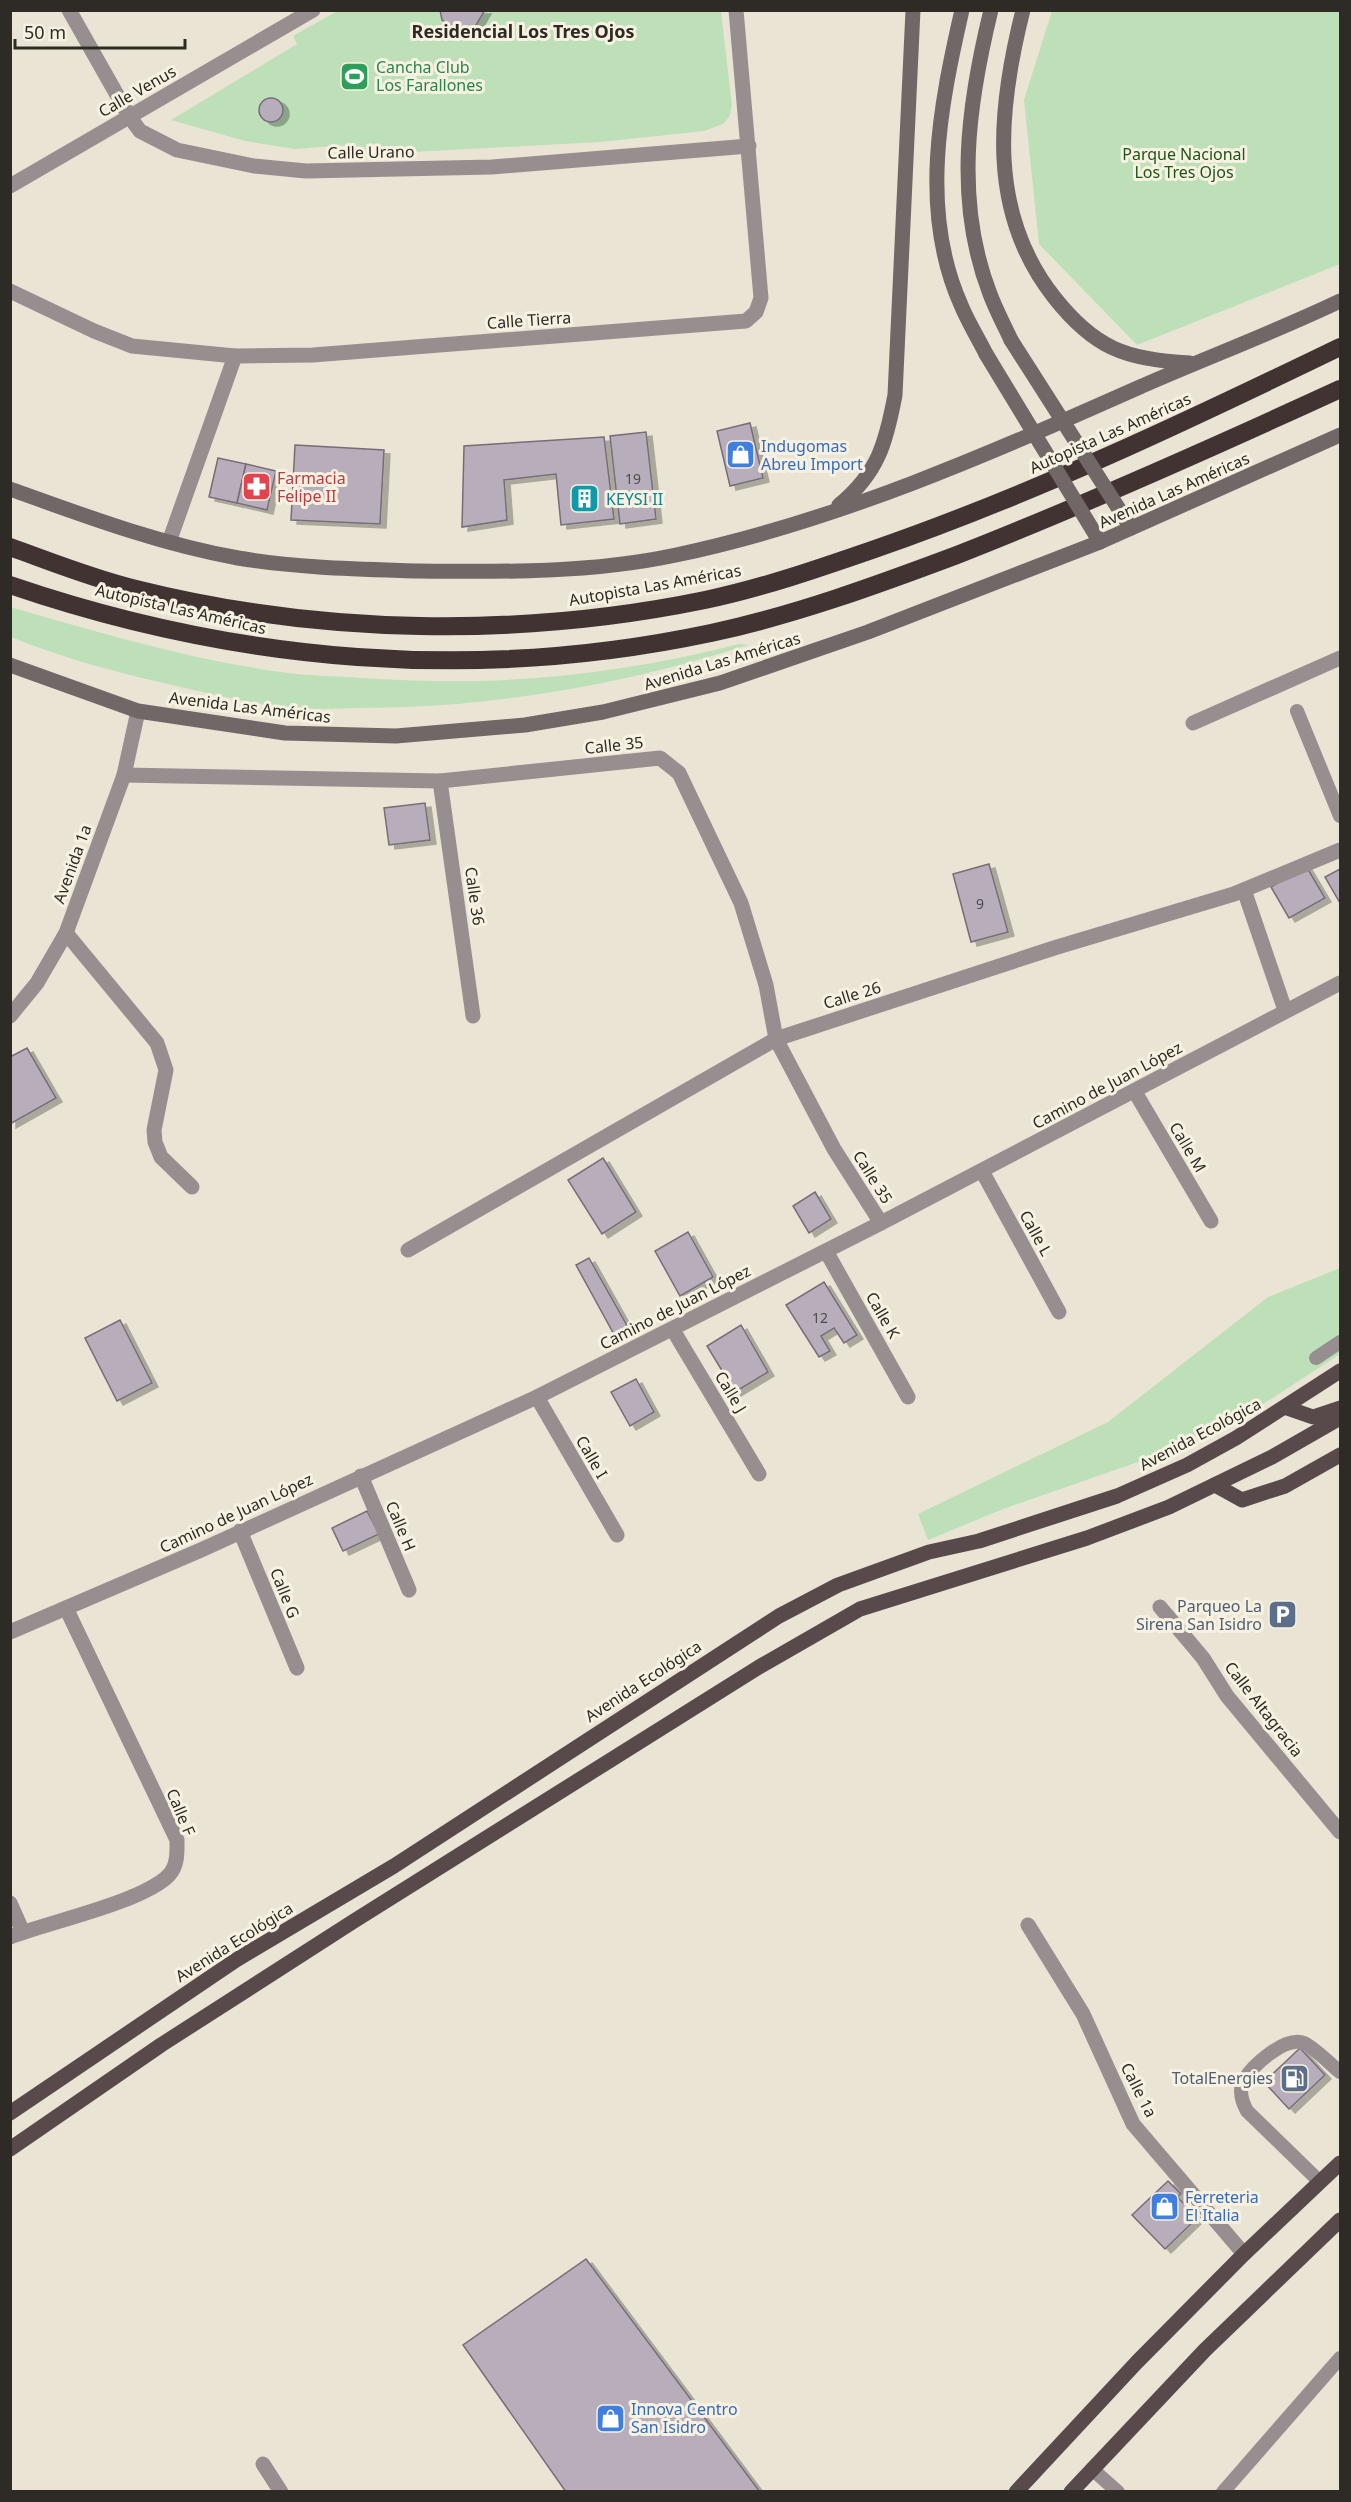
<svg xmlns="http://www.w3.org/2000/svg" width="1351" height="2502" font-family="'Noto Sans',sans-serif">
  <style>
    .green { fill: #bde0b8 }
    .building { fill: #b8adba; stroke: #776d79; stroke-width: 1.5; filter: url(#shadow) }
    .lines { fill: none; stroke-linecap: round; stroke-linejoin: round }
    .lane { stroke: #978f8f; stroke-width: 14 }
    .street { stroke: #978f8f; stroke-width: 15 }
    .secondary { stroke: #726767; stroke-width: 15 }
    .primary { stroke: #584a4b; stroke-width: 15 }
    .highway { stroke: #423333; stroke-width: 18 }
    .secondary-bridge { stroke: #726767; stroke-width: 15 }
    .labels { text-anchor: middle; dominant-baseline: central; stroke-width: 6; stroke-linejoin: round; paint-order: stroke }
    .number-label { font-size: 14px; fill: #504c4b }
    .leisure-label { font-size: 16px; fill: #27864d; stroke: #f7f1e1; text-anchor: start }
    .street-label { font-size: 16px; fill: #2e2b26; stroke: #f7f1e1 }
    .park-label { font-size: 16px; fill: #1e5516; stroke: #f7f1e1 }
    .shop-label { font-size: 16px; fill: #366cbe; stroke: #f7f1e1; text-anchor: start }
    .health-label { font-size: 16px; fill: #be3a42; stroke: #f7f1e1; text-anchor: start }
    .culture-label { font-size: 16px; fill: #0d838f; stroke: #f7f1e1; text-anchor: start }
    .service-label { font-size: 16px; fill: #4e5e75; stroke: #f7f1e1; text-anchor: end }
    .neighbourhood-label { font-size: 18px; font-weight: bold; fill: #2e2b26; stroke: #f7f1e1 }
  </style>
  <defs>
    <filter id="shadow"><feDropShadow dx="6" dy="4" stdDeviation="0" flood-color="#0004"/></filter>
  </defs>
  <rect width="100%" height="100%" fill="#eae4d4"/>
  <g class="green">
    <polygon points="339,10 721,11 732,106 729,117 723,124 704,131 600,142 357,155 351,145 295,149 245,141 171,120 297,44 293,36"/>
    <polygon points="1052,11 1340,11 1340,264 1137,345 1039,244 1024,100"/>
    <path d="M10,607C102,633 194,661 288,673C312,676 337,676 361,678C494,687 609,677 739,644L748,645C623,685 491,708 360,708C339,708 317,710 296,708C256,705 215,695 176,686C119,673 65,659 11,637Z"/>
    <polygon points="1340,1268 1340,1354 1248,1414 1138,1462 1003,1509 928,1540 918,1514 1108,1422 1268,1297"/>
  </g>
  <g class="building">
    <polygon points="440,10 485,10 475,27 457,30 442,20"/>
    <circle cx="271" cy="110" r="12"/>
    <polygon points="750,423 763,478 730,486 717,431"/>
    <polygon points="646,432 656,519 620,524 610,436"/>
    <polygon points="604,437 614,519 561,525 556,474 504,480 507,520 462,527 464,446"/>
    <polygon points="295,445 384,450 380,524 291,520"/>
    <polygon points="218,458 246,464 237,503 209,497"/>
    <polygon points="246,464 276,471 267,510 237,503"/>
    <polygon points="425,803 430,840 389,845 384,808"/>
    <polygon points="989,864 1008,932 971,942 953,874"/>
    <polygon points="1306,866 1325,898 1289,918 1271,887"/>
    <polygon points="1340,869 1340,903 1325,877"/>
    <polygon points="27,1048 56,1098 10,1124 10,1057"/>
    <polygon points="603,1158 636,1212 602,1234 568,1180"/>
    <polygon points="815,1192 831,1219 809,1233 793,1206"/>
    <polygon points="688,1232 713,1277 680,1296 655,1251"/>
    <polygon points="589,1258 630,1331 616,1338 576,1265"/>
    <polygon points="824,1282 857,1335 844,1343 834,1328 821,1336 830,1351 819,1357 786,1305"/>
    <polygon points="120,1320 152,1383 117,1401 85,1338"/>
    <polygon points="741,1325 768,1372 735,1392 707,1346"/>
    <polygon points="636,1379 654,1412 630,1426 611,1392"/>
    <polygon points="367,1511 379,1534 343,1551 332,1528"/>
    <polygon points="1300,2048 1325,2075 1289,2109 1264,2082"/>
    <polygon points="1168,2181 1181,2194 1177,2197 1198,2217 1165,2249 1132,2215"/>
    <polygon points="586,2259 760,2492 566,2492 463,2345"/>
  </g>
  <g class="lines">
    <g class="lane">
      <polyline points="1297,711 1340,816"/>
      <polyline points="1316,1358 1340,1342"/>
      <path d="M1319,2181L1247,2111C1242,2102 1238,2091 1244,2080C1253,2065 1285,2036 1304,2043C1316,2049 1330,2064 1340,2072"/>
      <polyline points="1092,2469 1118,2492"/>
      <polyline points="1223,2492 1340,2358"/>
    </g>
    <g class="street">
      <polyline points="69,10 129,116 140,131 177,150 254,166 306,171 492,167 749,146"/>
      <polyline points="10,186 313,10"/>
      <polyline points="10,291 94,331 132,346 235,356 313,355 746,321 756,312 761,298 736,10"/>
      <polyline points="169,542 235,356"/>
      <polyline points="1193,723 1340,658"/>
      <polyline points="124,775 440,781 660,758 679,773 741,903 766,985 776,1039 834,1149 881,1223"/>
      <polyline points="440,781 473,1016"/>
      <polyline points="1244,890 1285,1010"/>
      <polyline points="66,933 157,1043 166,1070 154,1130 155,1142 161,1157 192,1187"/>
      <polyline points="10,1016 37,983 66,933 124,775 138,711"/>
      <polyline points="1135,1092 1211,1221"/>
      <polyline points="982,1171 1059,1312"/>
      <polyline points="408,1250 776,1039 1054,948 1234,894 1340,850"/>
      <polyline points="826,1251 908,1397"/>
      <polyline points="673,1330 759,1474"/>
      <polyline points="537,1397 617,1535"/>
      <polyline points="361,1476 409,1590"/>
      <polyline points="240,1531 297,1668"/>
      <polyline points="1160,1607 1203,1658 1227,1696 1340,1832"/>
      <polyline points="10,1632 201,1550 537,1397 881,1223 1340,983"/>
      <polyline points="10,1903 23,1932"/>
      <polyline points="1028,1925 1083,2014 1133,2124 1244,2254"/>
      <path d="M10,1937C49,1922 143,1902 169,1875C178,1865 177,1852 177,1840L66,1608"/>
      <polyline points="263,2464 281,2492"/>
    </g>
    <g class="secondary">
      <path d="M962,10C940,106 919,211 961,305C968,322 978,338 986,354"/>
      <path d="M991,10C968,104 954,201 990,294C996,310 1004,325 1011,340"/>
      <path d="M1023,10C998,109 987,212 1054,297C1094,348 1126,360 1190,363"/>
      <path d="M10,489C85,516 160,544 238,558C297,568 359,569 419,571C504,572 592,573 676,555C838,521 991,453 1142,386C1208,357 1275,332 1340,301"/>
      <path d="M839,505C878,473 886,443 895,395L913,10"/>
      <polyline points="10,665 138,711 285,733 396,736 525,725 603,712 720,683 868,632 1100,542 1340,435"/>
    </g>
    <g class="primary">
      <polyline points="1287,1408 1313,1417 1340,1408"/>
      <polyline points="1215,1485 1242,1500 1285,1486 1340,1455"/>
      <polyline points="10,2113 236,1960 394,1866 779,1616 838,1585 929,1552 979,1541 1117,1496 1187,1465 1236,1438 1340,1371"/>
      <polyline points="10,2149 161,2045 354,1921 759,1667 860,1609 1087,1538 1169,1507 1272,1457 1340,1418"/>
      <polyline points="1016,2492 1137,2362 1244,2254 1340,2163"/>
      <polyline points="1071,2492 1205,2350 1340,2220"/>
    </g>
    <g class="highway">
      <path d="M10,547C52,562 94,579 136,589C320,635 520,638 705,600C762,588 817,569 872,550C1034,494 1187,421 1340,347"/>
      <path d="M10,585C238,663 475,683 711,633C795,615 877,585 957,555C1087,504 1214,447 1340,389"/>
    </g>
    <g class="secondary-bridge">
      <polyline points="1011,340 1131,528"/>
      <polyline points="986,354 1100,542"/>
    </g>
  </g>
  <defs>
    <symbol id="stadium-square" viewBox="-11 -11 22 22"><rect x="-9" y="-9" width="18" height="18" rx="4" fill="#2e9e5b" stroke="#f7f1e1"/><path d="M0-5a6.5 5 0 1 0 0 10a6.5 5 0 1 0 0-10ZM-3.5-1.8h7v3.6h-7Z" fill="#fff"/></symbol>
    <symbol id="shop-square" viewBox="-11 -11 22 22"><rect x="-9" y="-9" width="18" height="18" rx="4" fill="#3f7fe0" stroke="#f7f1e1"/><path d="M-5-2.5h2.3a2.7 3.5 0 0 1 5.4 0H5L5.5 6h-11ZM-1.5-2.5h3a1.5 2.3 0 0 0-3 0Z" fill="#fff"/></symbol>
    <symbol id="pharmacy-square" viewBox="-11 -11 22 22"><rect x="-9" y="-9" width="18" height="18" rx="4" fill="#e0444e" stroke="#f7f1e1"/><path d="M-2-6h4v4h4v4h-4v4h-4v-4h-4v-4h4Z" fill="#fff"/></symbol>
    <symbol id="building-square" viewBox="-11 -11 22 22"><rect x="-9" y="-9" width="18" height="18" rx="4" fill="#0f9aa8" stroke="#f7f1e1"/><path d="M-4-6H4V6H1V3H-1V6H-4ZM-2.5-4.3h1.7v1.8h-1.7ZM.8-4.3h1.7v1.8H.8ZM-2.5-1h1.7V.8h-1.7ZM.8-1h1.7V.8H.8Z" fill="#fff"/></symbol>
    <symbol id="parking-square" viewBox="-11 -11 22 22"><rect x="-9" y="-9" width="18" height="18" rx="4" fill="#5c6f8a" stroke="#f7f1e1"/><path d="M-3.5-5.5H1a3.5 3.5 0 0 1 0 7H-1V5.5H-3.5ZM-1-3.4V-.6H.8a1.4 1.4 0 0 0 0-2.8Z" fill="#fff"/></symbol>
    <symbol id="fuel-square" viewBox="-11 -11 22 22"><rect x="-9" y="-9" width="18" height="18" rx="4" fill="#5c6f8a" stroke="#f7f1e1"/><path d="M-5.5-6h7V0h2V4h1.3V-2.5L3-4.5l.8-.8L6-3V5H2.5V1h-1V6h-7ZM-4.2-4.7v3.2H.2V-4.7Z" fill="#fff"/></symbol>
  </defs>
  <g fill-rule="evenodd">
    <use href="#stadium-square" x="338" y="60" width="33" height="33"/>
    <use href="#shop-square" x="724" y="438" width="33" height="33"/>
    <use href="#pharmacy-square" x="240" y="470" width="33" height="33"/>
    <use href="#building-square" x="568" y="482" width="33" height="33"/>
    <use href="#parking-square" x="1266" y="1598" width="33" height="33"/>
    <use href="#fuel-square" x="1278" y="2062" width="33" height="33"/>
    <use href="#shop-square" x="1148" y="2190" width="33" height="33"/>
    <use href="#shop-square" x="594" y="2402" width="33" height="33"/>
  </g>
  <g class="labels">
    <g class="number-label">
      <text x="633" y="478">19</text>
      <text x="980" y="903">9</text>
      <text x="820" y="1317">12</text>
    </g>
    <g class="leisure-label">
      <text x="376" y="67">Cancha Club<tspan x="376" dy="18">Los Farallones</tspan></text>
    </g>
    <g class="street-label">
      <text transform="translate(137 91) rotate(-30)">Calle Venus</text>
      <text transform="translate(371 152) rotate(-1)">Calle Urano</text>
      <text transform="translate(529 320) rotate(-4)">Calle Tierra</text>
      <text transform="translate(1110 433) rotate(-24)">Autopista Las Américas</text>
      <text transform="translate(1174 490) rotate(-24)">Avenida Las Américas</text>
      <text transform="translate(655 585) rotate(-10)">Autopista Las Américas</text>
      <text transform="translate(181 609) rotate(13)">Autopista Las Américas</text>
      <text transform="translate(722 661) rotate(-17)">Avenida Las Américas</text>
      <text transform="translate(250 707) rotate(7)">Avenida Las Américas</text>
      <text transform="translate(614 745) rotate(-6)">Calle 35</text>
      <text transform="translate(72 864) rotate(-70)">Avenida 1a</text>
      <text transform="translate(475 896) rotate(82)">Calle 36</text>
      <text transform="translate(852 995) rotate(-17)">Calle 26</text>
      <text transform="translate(1107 1085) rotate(-28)">Camino de Juan López</text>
      <text transform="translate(1188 1147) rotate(59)">Calle M</text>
      <text transform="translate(873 1177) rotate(58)">Calle 35</text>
      <text transform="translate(1036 1233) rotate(61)">Calle L</text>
      <text transform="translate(675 1307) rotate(-27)">Camino de Juan López</text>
      <text transform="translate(883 1315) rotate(60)">Calle K</text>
      <text transform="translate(731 1392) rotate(59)">Calle J</text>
      <text transform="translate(1200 1434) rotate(-28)">Avenida Ecológica</text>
      <text transform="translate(592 1457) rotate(60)">Calle I</text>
      <text transform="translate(236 1513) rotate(-25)">Camino de Juan López</text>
      <text transform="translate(401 1526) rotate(67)">Calle H</text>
      <text transform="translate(285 1593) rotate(68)">Calle G</text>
      <text transform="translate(643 1681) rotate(-33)">Avenida Ecológica</text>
      <text transform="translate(1264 1709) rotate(52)">Calle Altagracia</text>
      <text transform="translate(181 1812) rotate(67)">Calle F</text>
      <text transform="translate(234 1942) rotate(-32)">Avenida Ecológica</text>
      <text transform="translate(1139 2090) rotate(63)">Calle 1a</text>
    </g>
    <g class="park-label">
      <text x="1184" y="154">Parque Nacional<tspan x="1184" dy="18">Los Tres Ojos</tspan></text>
    </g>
    <g class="shop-label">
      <text x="761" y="446">Indugomas<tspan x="761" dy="18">Abreu Import</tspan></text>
      <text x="1185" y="2197">Ferreteria<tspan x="1185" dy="18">El Italia</tspan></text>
      <text x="631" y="2409">Innova Centro<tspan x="631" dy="18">San Isidro</tspan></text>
    </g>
    <g class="health-label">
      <text x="277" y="478">Farmacia<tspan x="277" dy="18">Felipe II</tspan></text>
    </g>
    <g class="culture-label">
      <text x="606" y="499">KEYSI II</text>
    </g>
    <g class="service-label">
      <text x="1262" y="1606">Parqueo La<tspan x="1262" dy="18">Sirena San Isidro</tspan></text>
      <text x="1273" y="2078">TotalEnergies</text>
    </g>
    <g class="neighbourhood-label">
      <text x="523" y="31">Residencial Los Tres Ojos</text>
    </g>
  </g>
  <rect width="1351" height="2502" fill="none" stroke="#2e2b26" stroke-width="24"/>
  <path d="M15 39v9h170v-9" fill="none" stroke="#2e2b26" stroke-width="3"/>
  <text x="24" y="39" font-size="18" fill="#2e2b26" stroke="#f7f1e1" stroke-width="4.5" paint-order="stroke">50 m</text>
</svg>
